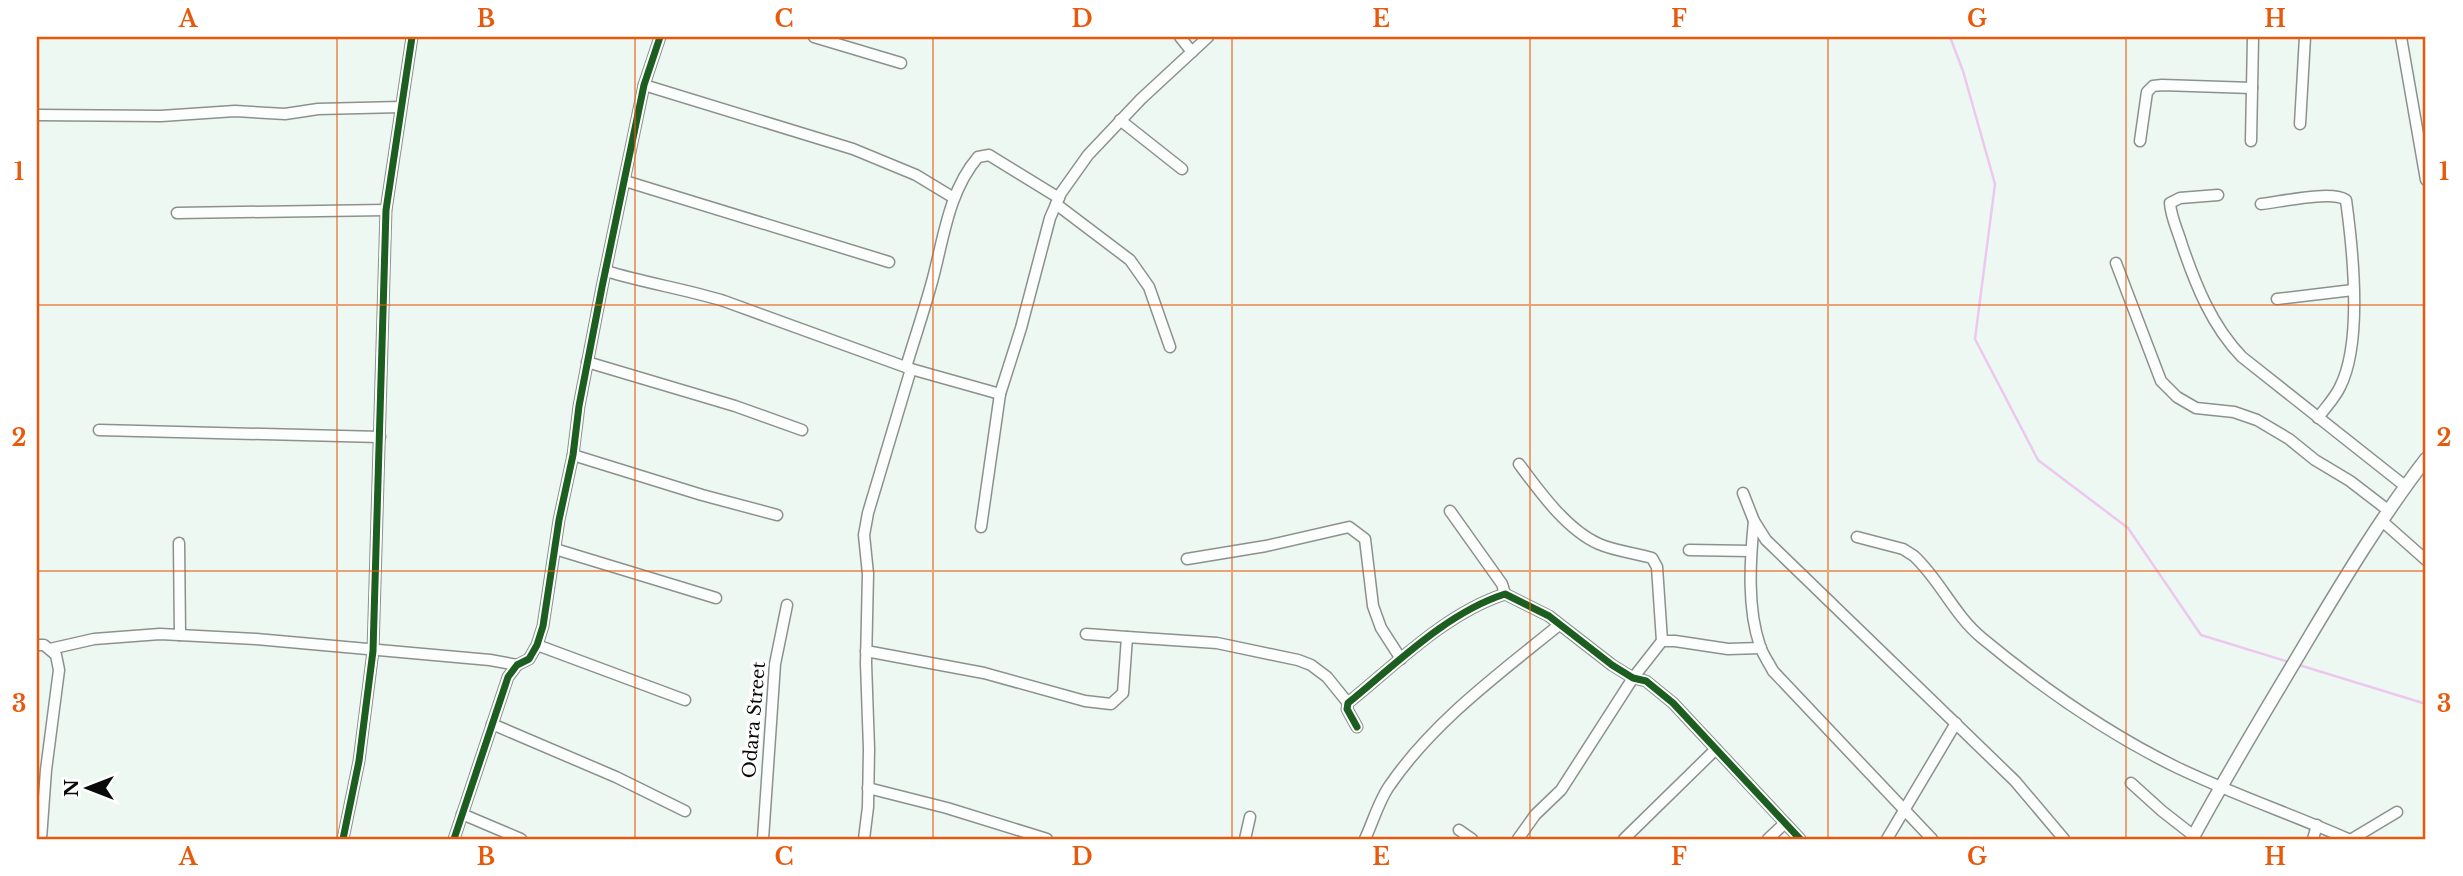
<svg xmlns="http://www.w3.org/2000/svg" width="2463" height="876" font-family="'Libre Baskerville',serif">
  <style>
    .lines { fill: none; stroke-linecap: round; stroke-linejoin: round }
    .stream { stroke: #ecc8ef; stroke-width: 2.5 }
    .minor-casing { stroke: #8c918e; stroke-width: 13 }
    .tertiary-casing { stroke: #8c918e; stroke-width: 15 }
    .minor { stroke: #fcfefd; stroke-width: 10 }
    .tertiary { stroke: #fcfefd; stroke-width: 12 }
    .cycleway-casing { stroke: #fff; stroke-width: 11 }
    .cycleway { stroke: #1b5e20; stroke-width: 7 }
    .grid { fill: none; stroke: #e8590c; stroke-width: 2; stroke-opacity: 0.55 }
    .labels { text-anchor: middle; dominant-baseline: central; stroke-width: 7; stroke-linejoin: round; paint-order: stroke }
    .street-label { font-size: 18px; fill: #0a0a0a; stroke: #fff }
    .neatline { fill: none; stroke: #e8590c; stroke-width: 2.5 }
    .grid-label { font-size: 23px; text-anchor: middle; font-weight: bold; fill: #e8590c }
  </style>
  <rect width="100%" height="100%" fill="#edf8f2"/>
  <g class="lines">
    <g class="stream">
      <polyline points="1950,37 1963,71 1995,184 1975,339 2038,460 2128,528 2201,635 2289,662"/>
      <polyline points="2299,665 2426,704"/>
    </g>
    <defs>
      <g id="minor">
        <polyline points="814,37 901,63"/>
        <polyline points="1180,37 1192,52"/>
        <polyline points="2401,37 2426,180"/>
        <polyline points="644,85 853,149 916,175 954,198"/>
        <polyline points="37,115 161,116 235,111 285,114 318,109 401,107"/>
        <polyline points="1120,120 1182,169"/>
        <polyline points="2300,124 2305,37"/>
        <polyline points="2140,141 2147,92 2153,86 2162,85 2252,88"/>
        <polyline points="2251,141 2253,37"/>
        <polyline points="625,181 889,262"/>
        <path d="M2218,195L2180,198L2170,203C2171,218 2178,231 2182,245C2196,286 2212,326 2242,357L2405,486"/>
        <polyline points="1056,204 1130,260 1149,287 1170,347"/>
        <path d="M2261,204C2280,202 2332,190 2346,200C2353,251 2363,342 2340,387C2335,398 2325,408 2318,418"/>
        <polyline points="177,213 386,210"/>
        <polyline points="2116,263 2161,381 2177,397 2196,408 2234,412 2257,420 2289,439 2315,460 2350,481 2389,511"/>
        <path d="M606,271C645,283 685,289 724,301L911,369L1000,394"/>
        <polyline points="2277,299 2353,290"/>
        <polyline points="587,362 735,406 802,430"/>
        <path d="M906,367C915,337 925,308 933,278C944,236 949,191 978,157L989,155L1059,198"/>
        <polyline points="99,430 380,437"/>
        <polyline points="573,455 702,495 777,515"/>
        <path d="M1519,464C1539,491 1567,530 1599,544C1615,551 1635,553 1652,558L1657,567L1662,641"/>
        <polyline points="1743,493 1754,521 1766,540 2015,781 2064,839"/>
        <polyline points="1450,511 1502,584 1505,594"/>
        <path d="M1754,521C1750,561 1747,608 1760,646C1763,655 1769,663 1773,671L1932,839"/>
        <polyline points="2382,521 2426,560"/>
        <polyline points="981,527 1000,394 1021,328 1050,218 1061,193 1088,155 1141,99 1208,37"/>
        <path d="M1857,537L1903,549L1914,556C1940,580 1954,615 1982,638C2041,687 2107,733 2176,767C2232,794 2291,814 2348,839"/>
        <polyline points="179,543 180,635"/>
        <polyline points="555,549 716,598"/>
        <polyline points="1689,550 1751,551"/>
        <polyline points="1187,559 1266,546 1349,527 1365,539 1373,606 1381,628 1401,659"/>
        <polyline points="1086,634 1127,637"/>
        <polyline points="37,645 44,645 56,655 59,670 46,770 41,839"/>
        <polyline points="537,645 685,700"/>
        <polyline points="50,649 94,639 160,634 256,639 490,660 517,665"/>
        <polyline points="866,651 984,673 1085,701 1111,704 1123,693 1127,637 1217,643 1298,660 1311,665 1327,677 1348,703"/>
        <polyline points="492,724 616,777 685,811"/>
        <path d="M1357,727L1347,709L1348,703C1396,664 1446,613 1505,594L1549,616L1612,665L1633,678L1646,681L1673,703L1800,839"/>
        <polyline points="2131,783 2162,811 2194,836"/>
        <polyline points="868,788 947,808 1047,839"/>
        <polyline points="462,814 521,839"/>
        <polyline points="1459,830 1472,839"/>
        <polyline points="343,839 359,761 373,651 386,210 412,37"/>
        <polyline points="454,839 508,677 517,665 529,659 537,645 543,626 559,520 573,455 579,406 602,287 644,85 660,37"/>
        <polyline points="763,839 775,664 787,605"/>
        <polyline points="864,839 868,807 869,749 866,663 868,574 864,535 868,513 911,369"/>
        <polyline points="1245,839 1250,817"/>
        <path d="M1365,839C1373,822 1379,800 1390,785C1434,721 1500,673 1559,625"/>
        <polyline points="1518,839 1535,815 1561,790 1633,678 1662,641 1675,641 1728,649 1761,648"/>
        <polyline points="1624,839 1716,749"/>
        <polyline points="1768,839 1785,823"/>
        <polyline points="1887,839 1956,723"/>
        <polyline points="2313,839 2317,825"/>
        <polyline points="2352,839 2397,812"/>
      </g>
      <path id="tertiary" d="M2192,839C2228,772 2268,707 2307,641C2344,579 2382,516 2426,459"/>
    </defs>
    <use href="#minor" class="minor-casing"/>
    <use href="#tertiary" class="tertiary-casing"/>
    <use href="#minor" class="minor"/>
    <use href="#tertiary" class="tertiary"/>
    <defs>
      <g id="cycleway">
        <path d="M1357,727L1347,709L1348,703C1396,664 1446,613 1505,594L1549,616L1612,665L1633,678L1646,681L1673,703L1800,839"/>
        <polyline points="343,839 359,761 373,651 386,210 412,37"/>
        <polyline points="454,839 508,677 517,665 529,659 537,645 543,626 559,520 573,455 579,406 602,287 644,85 660,37"/>
      </g>
    </defs>
    <use href="#cycleway" class="cycleway-casing"/>
    <use href="#cycleway" class="cycleway"/>
  </g>
  <path class="grid" d="M337,37V839M635,37V839M933,37V839M1232,37V839M1530,37V839M1828,37V839M2126,37V839M37,305H2426M37,571H2426"/>
  <g class="labels">
    <g class="street-label">
      <text transform="translate(754 720) rotate(-85)">Odara Street</text>
    </g>
  </g>
  <rect width="2463" height="876" fill="none" stroke="#ffffff" stroke-width="77"/>
  <g transform="translate(88 788) rotate(270)" stroke="#ffffff" stroke-width="5" paint-order="stroke">
  <path d="M0-5L12 26L0 18L-12 26Z" fill="#0a0a0a"/>
  <text y="-10" font-size="19" font-weight="bold" text-anchor="middle" fill="#0a0a0a">N</text>
  </g>
  <rect x="38" y="38" width="2386" height="800" class="neatline"/>
  <g class="grid-label">
    <text x="188" y="27">A</text>
    <text x="486" y="27">B</text>
    <text x="784" y="27">C</text>
    <text x="1082" y="27">D</text>
    <text x="1381" y="27">E</text>
    <text x="1679" y="27">F</text>
    <text x="1977" y="27">G</text>
    <text x="2275" y="27">H</text>
    <text x="19" y="180">1</text>
    <text x="2444" y="180">1</text>
    <text x="19" y="446">2</text>
    <text x="2444" y="446">2</text>
    <text x="19" y="712">3</text>
    <text x="2444" y="712">3</text>
    <text x="188" y="865">A</text>
    <text x="486" y="865">B</text>
    <text x="784" y="865">C</text>
    <text x="1082" y="865">D</text>
    <text x="1381" y="865">E</text>
    <text x="1679" y="865">F</text>
    <text x="1977" y="865">G</text>
    <text x="2275" y="865">H</text>
  </g>
</svg>
